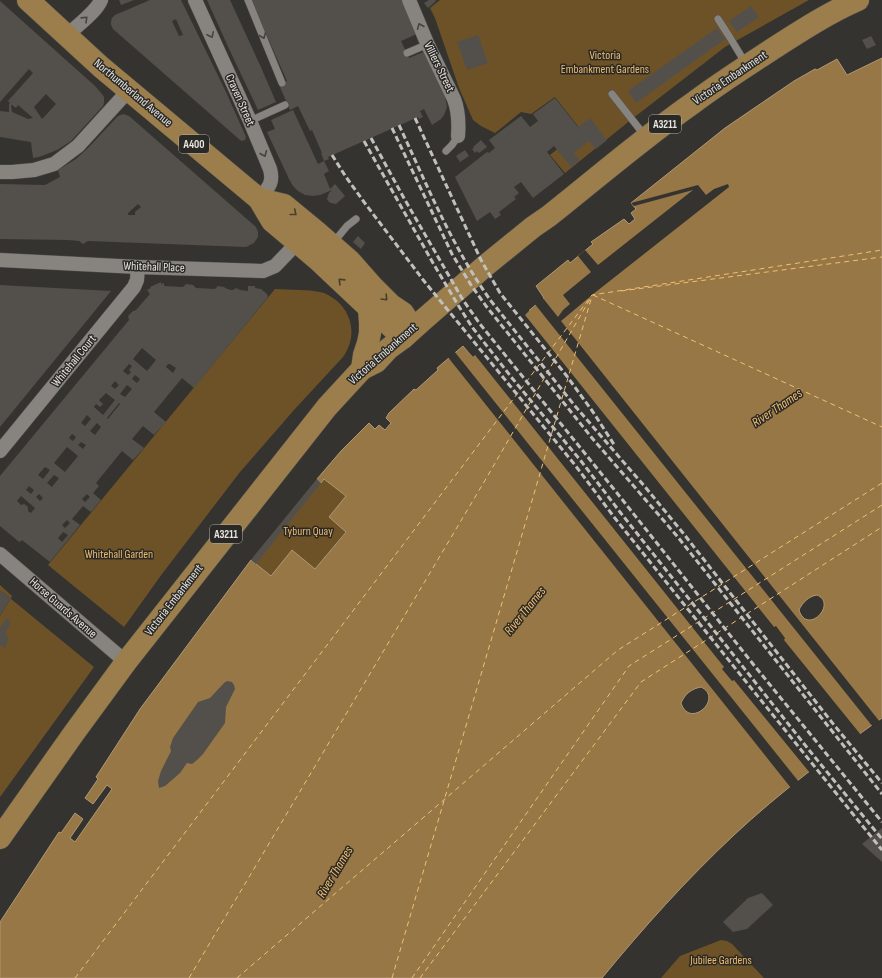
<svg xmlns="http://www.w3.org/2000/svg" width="882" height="978" font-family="'Sofia Sans Condensed',sans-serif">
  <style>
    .green { fill: #6d5228 }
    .water { fill: #977745; stroke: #af9874; fill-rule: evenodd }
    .pier { fill: #35332f }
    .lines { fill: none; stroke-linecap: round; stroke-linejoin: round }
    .ferry { stroke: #f1c075; stroke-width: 1; stroke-dasharray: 5 4; stroke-linecap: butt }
    .building { fill: #53504c; fill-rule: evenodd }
    .lane-casing { stroke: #514f4c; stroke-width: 8 }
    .street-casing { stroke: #514f4c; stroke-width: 15 }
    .primary-casing { stroke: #514f4c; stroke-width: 23 }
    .lane { stroke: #878480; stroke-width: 7 }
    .street { stroke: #878480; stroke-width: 14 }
    .primary { stroke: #9b7e4b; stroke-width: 22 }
    .rail { stroke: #c1c0bc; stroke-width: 3; stroke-dasharray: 6 3; stroke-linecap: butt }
    .oneway { stroke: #474440 }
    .oneway2 { stroke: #473e2e }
    .labels { text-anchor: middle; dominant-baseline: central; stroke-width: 3; stroke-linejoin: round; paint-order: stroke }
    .shield { fill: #2b2925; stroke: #aeada9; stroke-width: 1 }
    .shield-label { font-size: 11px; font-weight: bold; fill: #e6e5e2 }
    .park-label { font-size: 12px; fill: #ecbb70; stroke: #2b2925 }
    .street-label { font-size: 12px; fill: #e6e5e2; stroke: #2b2925 }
    .water-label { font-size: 13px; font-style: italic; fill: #f1c075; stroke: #2b2925 }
  </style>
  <rect width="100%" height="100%" fill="#35332f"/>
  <g class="green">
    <polygon points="440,0 809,0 725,47 632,119 565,173 550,155 581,130 555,97 531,114 521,112 495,133 481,126 473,120 459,88 435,18 430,8"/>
    <path d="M275,289C289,290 310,289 324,293C329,295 333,298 337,301C354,316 356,339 343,357L294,410L240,472L162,574L124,627L48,565Z"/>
    <polygon points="317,479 321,483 324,479 346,496 346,531 315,569 271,576 251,560"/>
    <polygon points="0,585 12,596 11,599 94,667 0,797 0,616 11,598 0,591"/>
    <polygon points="721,940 727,941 732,944 764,978 661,978 680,956"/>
  </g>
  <path class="water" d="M882,58V718C831,754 780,792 734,835C687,879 643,928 602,978H0V922L59,832L61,833L75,813L83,819L70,838L75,842L112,789L107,785L93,804L85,798L98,779L96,777L140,709L245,568L251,560L271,576L292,550L315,569L346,532L329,517L346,496L324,479L321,483L317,479L341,451L369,423L375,429L379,425L385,430L391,423L386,418L389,413L414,389L416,390L438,370L437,368L463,346L473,357L544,298L536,286L568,260L570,263L593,244L591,242L624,219L629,224L635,219L631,213L636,209L631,203L725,128L794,81L815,69L817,70L837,59L847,75ZM817,595C838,604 807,636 799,610C802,603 809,596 817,595ZM701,687C724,698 690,730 681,703C685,694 691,689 701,687Z"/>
  <g class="pier">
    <polygon points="728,184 729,187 592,295 561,321 880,722 873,727 534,303 542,297 558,317 563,310 570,304 563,295 591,272 578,256 585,250 598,265 693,190 634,206 631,203 698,185 706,195 714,189"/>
    <polygon points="529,308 529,311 525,315 774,627 776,626 785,638 784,640 861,735 810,773 734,680 732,681 722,669 724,667 475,355 473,357 462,344 465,345 473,354"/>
    <polygon points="454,351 799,782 791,788 447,356"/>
  </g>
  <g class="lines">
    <g class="ferry">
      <polyline points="621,291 882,257"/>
      <polyline points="593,295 882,427"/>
      <polyline points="75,978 592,295 882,250"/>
      <polyline points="189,978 487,477 590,299"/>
      <polyline points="237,978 618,650 882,483"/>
      <polyline points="392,978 592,296"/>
      <polyline points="412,978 629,666 882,505"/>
      <polyline points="420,978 641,682 882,527"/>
    </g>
  </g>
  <g class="building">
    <polygon points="119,0 134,0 121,5"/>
    <path d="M150,0H181L226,92L246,137L245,140L242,141L240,140L113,29L111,25V21L112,18L115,15ZM176,19L183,35L179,36L172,21Z"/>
    <polygon points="207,0 230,0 260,65 276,102 258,110 230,51"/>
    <polygon points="251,0 403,0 417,34 401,41 409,58 426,51 445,96 447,107 444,115 441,119 432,125 424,109 420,111 423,117 419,119 418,117 328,157 329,159 324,161 321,153 322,153 312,130 310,131 298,106 290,110 279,85 287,81"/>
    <polygon points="429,0 435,0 436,1 428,8 424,3"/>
    <path d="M0,1L95,86L102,94L104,97V103L103,106L71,141L57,150L39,157L33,158L31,142L0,137V111L9,112V104L10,103L8,101L33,73L29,69L0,102ZM46,94L56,104L45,116L42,119L34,107ZM11,105H12L16,108L18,105L33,118L28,119L12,112Z"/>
    <polygon points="751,6 759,17 737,32 729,21"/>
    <polygon points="717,28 725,39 636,103 628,91"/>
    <polygon points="478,35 488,63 467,70 457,42"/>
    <polygon points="871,36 876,45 867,49 862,40"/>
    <polygon points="555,98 578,127 590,118 607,140 596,149 589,141 574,153 580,160 571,167 554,146 547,152 564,174 533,198 521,182 514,187 519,193 514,197 516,199 499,212 501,215 495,219 490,212 477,221 455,177 487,152 489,153 495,148 489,140 521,116 530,127 538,121 533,114"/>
    <polygon points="293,110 318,164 324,161 329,171 324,174 330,189 335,184 345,196 336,204 331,203 329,202 327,199 329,193 332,190 320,195 313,196 305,195 298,191 293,186 289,179 267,132 275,129 271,120"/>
    <path d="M123,114L129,116L256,227L258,232V237L254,243L246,247L88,241L83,244L79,241L68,240L0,239V184L45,185L60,177L58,170L76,159L88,148L118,116ZM138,204L141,207L135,212V215H128V213Z"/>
    <polygon points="481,140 487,147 479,153 477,151 475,153 472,149 474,148 473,147"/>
    <polygon points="465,150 469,156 460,162 456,156"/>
    <polygon points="358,236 365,243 361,249 353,242"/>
    <path d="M161,282V284L164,283V286L183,287L186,284L193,285L196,288L215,289L218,286L224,287L227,289H229V290H233L236,288L240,290L248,291V286H255V288L261,289L267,294L268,297L194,388L182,378L154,412L166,422L154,435L143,426L132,439L144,448L133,460L122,451L96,483L99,486L93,493L101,500L91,512L83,506L72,519L80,525L50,562L22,540L20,542L18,541L0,526V476L129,320L128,316L133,311L136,310L150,294L147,290L151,288L150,287ZM142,348L156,360L147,371L133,359ZM129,364L132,366L129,370L131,372L128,375L123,371ZM168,364H170L176,368L173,373L166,367ZM135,375L140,379L137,383L132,379ZM115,381L119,385L115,389L111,386ZM127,385L132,389L125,397L120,394ZM106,393L115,400L103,415L94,407L96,404L100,407L103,404L99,400ZM119,403L120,404L108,419L107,418ZM87,415L91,419L85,426L81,423ZM97,423L101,427L95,435L90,431ZM72,434L76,437L73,441L69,438ZM81,442L86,445L83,449L78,445ZM67,447L78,456L65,472L54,463ZM45,467L50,470L43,479L38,475ZM54,475L59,478L52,487L47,483ZM29,486L34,490L31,494L26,490ZM39,494L43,498L40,501L36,497ZM87,494L90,497L85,502L82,499ZM21,496L35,508L31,513L28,511V508L27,506L24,504L21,505L17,501ZM67,520L70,523L65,528L62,525ZM63,532L68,535L62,542L58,538Z"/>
    <polygon points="0,285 111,291 0,427"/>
    <polygon points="317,479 321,483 256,564 251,560"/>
    <polygon points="0,591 11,598 0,616"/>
    <polygon points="7,618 10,621 10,625 5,634 8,636 8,640 5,648 0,645 0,628"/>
    <polygon points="227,681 232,682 234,685 235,689 226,707 225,723 203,754 197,760 192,764 187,763 180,773 172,780 165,786 159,788 158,781 161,771 171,751 170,747 173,738 198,702 210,698 224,683"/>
    <polygon points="882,828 882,862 862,844"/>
    <polygon points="762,893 773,905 747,929 733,932 723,922 748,898"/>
  </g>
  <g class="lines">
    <defs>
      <g id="lane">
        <polyline points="248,0 282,83"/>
        <polyline points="718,19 729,36 746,64"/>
        <polyline points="407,53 428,44"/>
        <polyline points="612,94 645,136"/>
        <polyline points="250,121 285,105"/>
        <polyline points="446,151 452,145 458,136"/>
        <polyline points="333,243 347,226 356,219"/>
      </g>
      <g id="street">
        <path d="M195,0L250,121L270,169C274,183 268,188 259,199"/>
        <path d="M409,0L427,43L454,99C459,112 459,123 458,136"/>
        <path d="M67,35C76,27 97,11 101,0"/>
        <polyline points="0,172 12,172 34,170 54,164 78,146 129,90"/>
        <polyline points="0,260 138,267 263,271 275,266 298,242"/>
        <polyline points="0,451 134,287 137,280 138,267"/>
        <polyline points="0,554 126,662"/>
      </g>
      <g id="primary">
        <polyline points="28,0 101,67 259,199 272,221 317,259 369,308 381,317 403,338"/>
        <polyline points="259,199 284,205 318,233 350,261 373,287 391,305 403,313 413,328"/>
        <polyline points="362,369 364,355 368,343 370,333 370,323 369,308"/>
        <path d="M0,838L74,733L126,662L327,407L362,369L376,362L388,349L403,338L423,320L485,266L533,227L549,216C597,178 643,138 693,103C718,84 745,67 771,50C799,32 828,13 858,0"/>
      </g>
    </defs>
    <use href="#lane" class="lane-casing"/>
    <use href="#street" class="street-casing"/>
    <use href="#primary" class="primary-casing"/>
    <use href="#lane" class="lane"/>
    <use href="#street" class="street"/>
    <use href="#primary" class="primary"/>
    <g class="rail">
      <polyline points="415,118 481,260 500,293 566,375 593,412 615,446"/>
      <path d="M399,125C427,185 452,247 491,301L575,406L646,488L683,533L834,725L882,783"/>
      <polyline points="392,128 452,254 471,285 486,306 592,438 677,536 882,794"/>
      <polyline points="371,138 405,200 463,300 480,324 617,493 753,664 882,822"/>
      <polyline points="364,141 433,263 458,305 472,327 512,378 581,461 620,512 809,750 882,839"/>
      <polyline points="332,155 346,177 364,202 424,281 575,465 614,517 739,673 882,850"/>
    </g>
  </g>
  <defs><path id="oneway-chevron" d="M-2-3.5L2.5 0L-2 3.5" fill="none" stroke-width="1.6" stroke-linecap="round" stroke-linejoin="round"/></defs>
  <g class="oneway">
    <use href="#oneway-chevron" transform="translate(85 19) rotate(-44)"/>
    <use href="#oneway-chevron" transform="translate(420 26) rotate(-113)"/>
    <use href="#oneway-chevron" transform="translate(211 35) rotate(65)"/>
    <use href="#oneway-chevron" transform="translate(263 36) rotate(67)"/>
    <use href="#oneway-chevron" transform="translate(264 154) rotate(67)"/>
  </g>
  <g class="oneway2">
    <use href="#oneway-chevron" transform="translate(294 213) rotate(39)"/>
    <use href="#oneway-chevron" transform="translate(341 281) rotate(-136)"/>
    <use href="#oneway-chevron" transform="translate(385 298) rotate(46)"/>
  </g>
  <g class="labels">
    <g class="shield">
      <rect x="649" y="115" width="32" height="18" rx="3"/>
      <rect x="179" y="135" width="30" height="18" rx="3"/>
      <rect x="210" y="525" width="32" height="18" rx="3"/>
    </g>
    <g class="shield-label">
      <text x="665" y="124">A3211</text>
      <text x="194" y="144">A400</text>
      <text x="226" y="534">A3211</text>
    </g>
    <g class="park-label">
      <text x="605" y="55">Victoria<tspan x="605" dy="14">Embankment Gardens</tspan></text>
      <text x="308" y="531">Tyburn Quay</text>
      <text x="119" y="554">Whitehall Garden</text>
      <text x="721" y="960">Jubilee Gardens</text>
    </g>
    <g class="street-label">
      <text transform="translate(439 67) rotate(64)">Villiers Street</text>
      <text transform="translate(730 78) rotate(-34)">Victoria Embankment</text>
      <text transform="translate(133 93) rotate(40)">Northumberland Avenue</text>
      <text transform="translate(240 100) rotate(66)">Craven Street</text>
      <text transform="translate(154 267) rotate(2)">Whitehall Place</text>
      <text transform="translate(383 354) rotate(-41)">Victoria Embankment</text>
      <text transform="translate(74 361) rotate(-51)">Whitehall Court</text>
      <text transform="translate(174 600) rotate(-52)">Victoria Embankment</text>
      <text transform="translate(63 608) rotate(41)">Horse Guards Avenue</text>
    </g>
    <g class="water-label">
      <text transform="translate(777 408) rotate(-34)">River Thames</text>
      <text transform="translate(525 611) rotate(-51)">River Thames</text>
      <text transform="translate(335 872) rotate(-59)">River Thames</text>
    </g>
  </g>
</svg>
